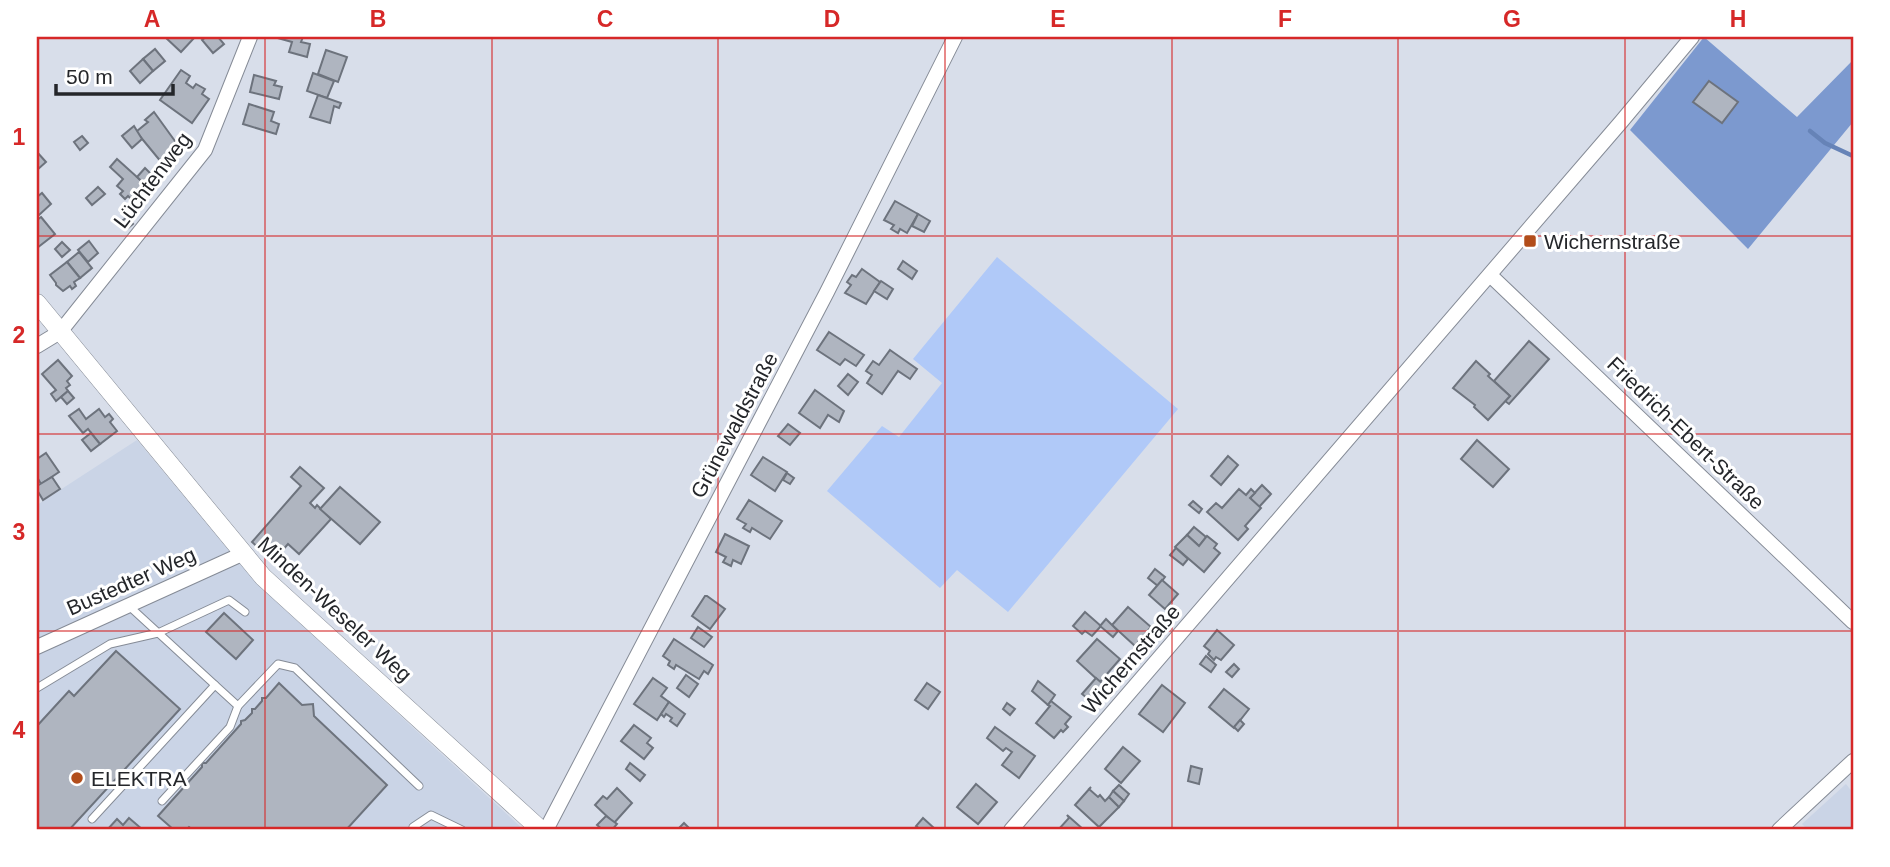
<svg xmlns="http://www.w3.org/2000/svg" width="1890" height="867" font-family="Arial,sans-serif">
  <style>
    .built { fill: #cad4e6 }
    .green { fill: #b0c9f8 }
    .forest { fill: #7c99cf }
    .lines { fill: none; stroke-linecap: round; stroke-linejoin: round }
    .stream { stroke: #6683b7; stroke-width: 4.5 }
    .building { fill: #afb5c0; stroke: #6d737d; stroke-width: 2 }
    .service-casing { stroke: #858b96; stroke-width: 9 }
    .minor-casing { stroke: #858b96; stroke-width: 16 }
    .tertiary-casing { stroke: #858b96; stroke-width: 19 }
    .service { stroke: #fff; stroke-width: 7 }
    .minor { stroke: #fff; stroke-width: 14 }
    .tertiary { stroke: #fff; stroke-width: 18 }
    .grid { fill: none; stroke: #d62828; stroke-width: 2; stroke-opacity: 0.55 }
    .poi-dot { fill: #b24d1b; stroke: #fff; stroke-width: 2.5 }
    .labels { text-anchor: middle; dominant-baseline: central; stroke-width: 6; stroke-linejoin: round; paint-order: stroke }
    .street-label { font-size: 21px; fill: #24262a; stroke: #fff }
    .poi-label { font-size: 21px; fill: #24262a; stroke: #fff; text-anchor: start }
    .neatline { fill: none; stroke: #d62828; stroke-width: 2.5 }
    .grid-label { font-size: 23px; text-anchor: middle; font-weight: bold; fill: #d62828 }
  </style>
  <rect width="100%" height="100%" fill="#d8deea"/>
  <g class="built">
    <polygon points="137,440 256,583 524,830 37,830 37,505"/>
    <polygon points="1846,784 1853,793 1853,830 1808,830 1802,824"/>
  </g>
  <polygon class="green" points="997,257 1178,409 1008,612 957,570 940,588 827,491 882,426 899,437 942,383 913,359"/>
  <polygon class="forest" points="1704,37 1797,117 1853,60 1853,122 1748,249 1630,130"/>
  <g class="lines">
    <polyline class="stream" points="1810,131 1825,143 1853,156"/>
  </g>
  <g class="building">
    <polygon points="165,37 195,37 181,52"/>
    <polygon points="206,37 218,37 224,44 213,53 202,40"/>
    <polygon points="274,37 303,37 301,42 310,44 307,57 289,52 292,42"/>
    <polygon points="155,49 165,61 153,71 143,59"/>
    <polygon points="326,50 347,57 338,82 318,74"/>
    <polygon points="143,59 153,71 140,83 130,71"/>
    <polygon points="181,70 190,76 186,83 193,88 196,84 205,89 202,94 209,99 192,123 160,100"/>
    <polygon points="313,73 334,81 327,98 307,91"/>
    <polygon points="254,75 276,81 274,85 282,87 279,99 250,92"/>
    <polygon points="1709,81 1738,102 1722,123 1693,102"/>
    <polygon points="318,95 341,103 339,108 334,106 330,123 310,117"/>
    <polygon points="249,104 274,112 271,121 279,124 276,134 243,124"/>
    <polygon points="154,112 180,148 162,163 134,129 137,131 148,122 145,120"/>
    <polygon points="134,126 142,139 132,148 122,136"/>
    <polygon points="82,136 88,143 80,150 74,142"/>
    <polygon points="37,152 46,162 37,170"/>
    <polygon points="117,159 147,186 133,201 128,196 125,199 120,194 123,191 117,186 123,179 110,167"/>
    <polygon points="145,168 155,178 147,186 137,177"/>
    <polygon points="98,187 105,194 92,205 86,198"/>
    <polygon points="42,193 51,204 39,215 37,212 37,197"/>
    <polygon points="895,201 918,214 907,233 900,229 898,233 891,229 894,225 884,220"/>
    <polygon points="918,214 930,221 924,232 912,226"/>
    <polygon points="41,217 55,234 37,248 37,220"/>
    <polygon points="127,217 133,224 126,230 119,223"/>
    <polygon points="89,241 98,253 88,262 78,250"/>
    <polygon points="62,242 70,250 62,257 55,249"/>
    <polygon points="79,252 92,268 80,278 67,262"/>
    <polygon points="903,261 917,271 912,279 898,269"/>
    <polygon points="67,262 80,278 74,282 76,286 72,289 70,286 63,291 56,285 56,283 50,275"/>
    <polygon points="862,269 880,282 866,304 845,293 851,285 847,282 852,275 856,277"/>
    <polygon points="881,281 893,289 887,299 874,291"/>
    <polygon points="829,332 864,355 856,366 845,359 840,365 817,350"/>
    <polygon points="1529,341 1549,359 1509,404 1505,401 1510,396 1494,381"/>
    <polygon points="890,350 917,369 910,379 898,371 882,394 867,383 872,375 866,371 873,361 879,365"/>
    <polygon points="58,360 72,376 67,381 70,385 66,388 68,391 56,401 51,394 56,390 42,374"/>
    <polygon points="1476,361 1490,374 1488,376 1510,396 1488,420 1474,407 1475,405 1453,388"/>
    <polygon points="848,374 858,382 848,395 838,386"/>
    <polygon points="815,390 844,411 839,422 828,415 820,428 799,413"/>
    <polygon points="68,391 74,398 67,404 61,397"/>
    <polygon points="79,409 86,419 99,409 105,417 109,414 113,419 110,422 117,431 100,444 88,429 83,433 69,416"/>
    <polygon points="788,424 800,433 790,445 778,436"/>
    <polygon points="91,433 100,444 91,451 82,440"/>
    <polygon points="1477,440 1509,469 1493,487 1461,459"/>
    <polygon points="46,453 59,472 41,484 37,477 37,459"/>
    <polygon points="1228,456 1238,465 1221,485 1211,476"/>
    <polygon points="763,457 787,472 775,491 751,475"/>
    <polygon points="300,467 324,488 310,503 315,508 317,505 331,519 299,554 288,544 273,561 252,542 301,486 291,477"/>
    <polygon points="787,473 794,478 790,484 783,480"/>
    <polygon points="52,477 60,489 43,500 37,490 37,486"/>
    <polygon points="1262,485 1271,494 1259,507 1250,498"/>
    <polygon points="340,487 380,522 360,544 320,509"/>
    <polygon points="1239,489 1246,495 1251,489 1255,493 1250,498 1261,508 1245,526 1248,529 1238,540 1207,512 1216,503 1222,508"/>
    <polygon points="749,500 782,521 770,539 752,528 750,532 743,528 746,524 737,519"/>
    <polygon points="1193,501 1202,509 1199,513 1189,505"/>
    <polygon points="1194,527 1206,537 1199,546 1187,535"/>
    <polygon points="725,534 749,546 741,564 733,560 731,566 723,562 726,557 716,552"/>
    <polygon points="1187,535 1199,546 1207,536 1217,544 1214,548 1220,553 1204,572 1175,547"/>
    <polygon points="1176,548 1188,559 1183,565 1170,555"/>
    <polygon points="1155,569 1165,577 1158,586 1148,578"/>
    <polygon points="1162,580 1178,594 1165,609 1149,595"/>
    <polygon points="705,596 707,596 725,609 710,629 692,616"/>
    <polygon points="1128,607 1151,627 1135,646 1112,625"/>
    <polygon points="1085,612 1101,626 1092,636 1085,631 1082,634 1073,626"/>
    <polygon points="224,613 253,640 236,659 206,632"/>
    <polygon points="1106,619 1118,631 1113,637 1100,626"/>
    <polygon points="698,627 712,637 704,647 691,638"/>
    <polygon points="1217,630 1234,645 1221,660 1216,657 1214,660 1208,654 1210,651 1204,646"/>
    <polygon points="674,639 713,665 708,674 704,671 699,679 676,665 674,669 668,665 670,661 663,656"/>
    <polygon points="1097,639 1120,659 1100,682 1077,661"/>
    <polygon points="116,651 180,709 69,830 37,830 37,726 69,691 74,696"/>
    <polygon points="1206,656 1216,665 1211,672 1200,664"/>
    <polygon points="1234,664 1239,669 1232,677 1226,672"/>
    <polygon points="686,675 698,684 689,697 677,688"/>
    <polygon points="653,678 667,688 661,696 669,702 657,720 634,704"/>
    <polygon points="1096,678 1111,691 1098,707 1082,694"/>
    <polygon points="1038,681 1055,695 1048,705 1032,691"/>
    <polygon points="279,683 302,705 313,704 314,716 387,785 346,830 193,830 189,827 186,830 174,830 158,816 202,767 202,763 206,763 241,724 241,721 245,720 252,713 252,709 255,709 262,701 262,698 266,698"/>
    <polygon points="927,683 940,692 928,709 915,700"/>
    <polygon points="1162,685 1185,703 1163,732 1139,714"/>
    <polygon points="1224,689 1249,709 1234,728 1209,707"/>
    <polygon points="1051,701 1071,717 1065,724 1068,727 1063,732 1061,730 1054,738 1036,723 1050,706 1048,705"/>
    <polygon points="669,702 685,714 677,726 670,721 672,718 666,714 664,717 661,714"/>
    <polygon points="1007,703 1015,709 1010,715 1003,709"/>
    <polygon points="1240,720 1244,724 1238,731 1234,727"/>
    <polygon points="634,725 651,738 647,743 653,748 644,759 621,741"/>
    <polygon points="995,727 1035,756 1019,778 1002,765 1012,752 1006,748 1003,751 987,738"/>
    <polygon points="1123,747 1140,761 1121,783 1105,769"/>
    <polygon points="630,763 645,775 640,781 626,769"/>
    <polygon points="1191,766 1202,769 1199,784 1188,781"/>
    <polygon points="976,784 997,802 978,824 957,807"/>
    <polygon points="1119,785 1129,794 1124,801 1113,791"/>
    <polygon points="1091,787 1089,789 1098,797 1100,795 1105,801 1109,797 1119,807 1099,827 1075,805"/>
    <polygon points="617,788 632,803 614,823 595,805 603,796 607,799"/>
    <polygon points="1113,791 1124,801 1119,807 1109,797"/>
    <polygon points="1067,815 1084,830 1058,830 1069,818"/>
    <polygon points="606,816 617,824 612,830 603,830 597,825"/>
    <polygon points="129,818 143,830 107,830 117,819 123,825"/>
    <polygon points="923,818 934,828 932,830 921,830 916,826"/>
    <polygon points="684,823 690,829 677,830"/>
  </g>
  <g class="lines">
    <defs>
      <g id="service">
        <polyline points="215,685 238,706 278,664 295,668 419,786"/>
        <polyline points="37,688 110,644 158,633 229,600 245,612"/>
        <polyline points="162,801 230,727 238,706"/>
        <polyline points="92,819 215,685 129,606"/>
        <polyline points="413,827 431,815 462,830"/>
      </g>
      <g id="minor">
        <polyline points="1490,275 1853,622"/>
        <polyline points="37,346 60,332 205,150 250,37"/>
        <polyline points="37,647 242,554"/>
        <polyline points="546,830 827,292 955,37"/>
        <polyline points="1011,830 1621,122 1692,37"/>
        <polyline points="1779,830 1853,761"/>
      </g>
      <polyline id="tertiary" points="37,303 263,577 541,830"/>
    </defs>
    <use href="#service" class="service-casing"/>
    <use href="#minor" class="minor-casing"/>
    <use href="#tertiary" class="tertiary-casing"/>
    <use href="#service" class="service"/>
    <use href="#minor" class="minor"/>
    <use href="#tertiary" class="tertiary"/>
  </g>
  <path class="grid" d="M265,37V830M492,37V830M718,37V830M945,37V830M1172,37V830M1398,37V830M1625,37V830M37,236H1853M37,434H1853M37,631H1853"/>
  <g class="poi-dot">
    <rect x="1523" y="234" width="14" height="14" rx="3.5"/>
    <circle cx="77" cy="778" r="7"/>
  </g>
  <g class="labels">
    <g class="street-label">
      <text transform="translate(152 180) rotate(-53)">Lüchtenweg</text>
      <text transform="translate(734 425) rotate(-62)">Grünewaldstraße</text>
      <text transform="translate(1686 433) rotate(44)">Friedrich-Ebert-Straße</text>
      <text transform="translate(131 581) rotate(-24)">Bustedter Weg</text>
      <text transform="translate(335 609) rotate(43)">Minden-Weseler Weg</text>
      <text transform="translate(1131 659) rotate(-49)">Wichernstraße</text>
    </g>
    <g class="poi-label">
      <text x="1544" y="241">Wichernstraße</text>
      <text x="91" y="778">ELEKTRA</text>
    </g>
  </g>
  <rect width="1890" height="867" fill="none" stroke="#ffffff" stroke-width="77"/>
  <path d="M56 84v10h117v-10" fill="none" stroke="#24262a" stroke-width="3.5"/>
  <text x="66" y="84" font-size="21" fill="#24262a" stroke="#ffffff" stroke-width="5" paint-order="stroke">50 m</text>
  <rect x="38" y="38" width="1814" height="790" class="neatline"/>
  <g class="grid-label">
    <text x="152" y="27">A</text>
    <text x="378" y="27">B</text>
    <text x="605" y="27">C</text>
    <text x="832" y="27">D</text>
    <text x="1058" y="27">E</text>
    <text x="1285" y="27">F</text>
    <text x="1512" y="27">G</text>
    <text x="1738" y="27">H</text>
    <text x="19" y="145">1</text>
    <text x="19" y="343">2</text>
    <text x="19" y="540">3</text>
    <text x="19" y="738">4</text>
  </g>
</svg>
